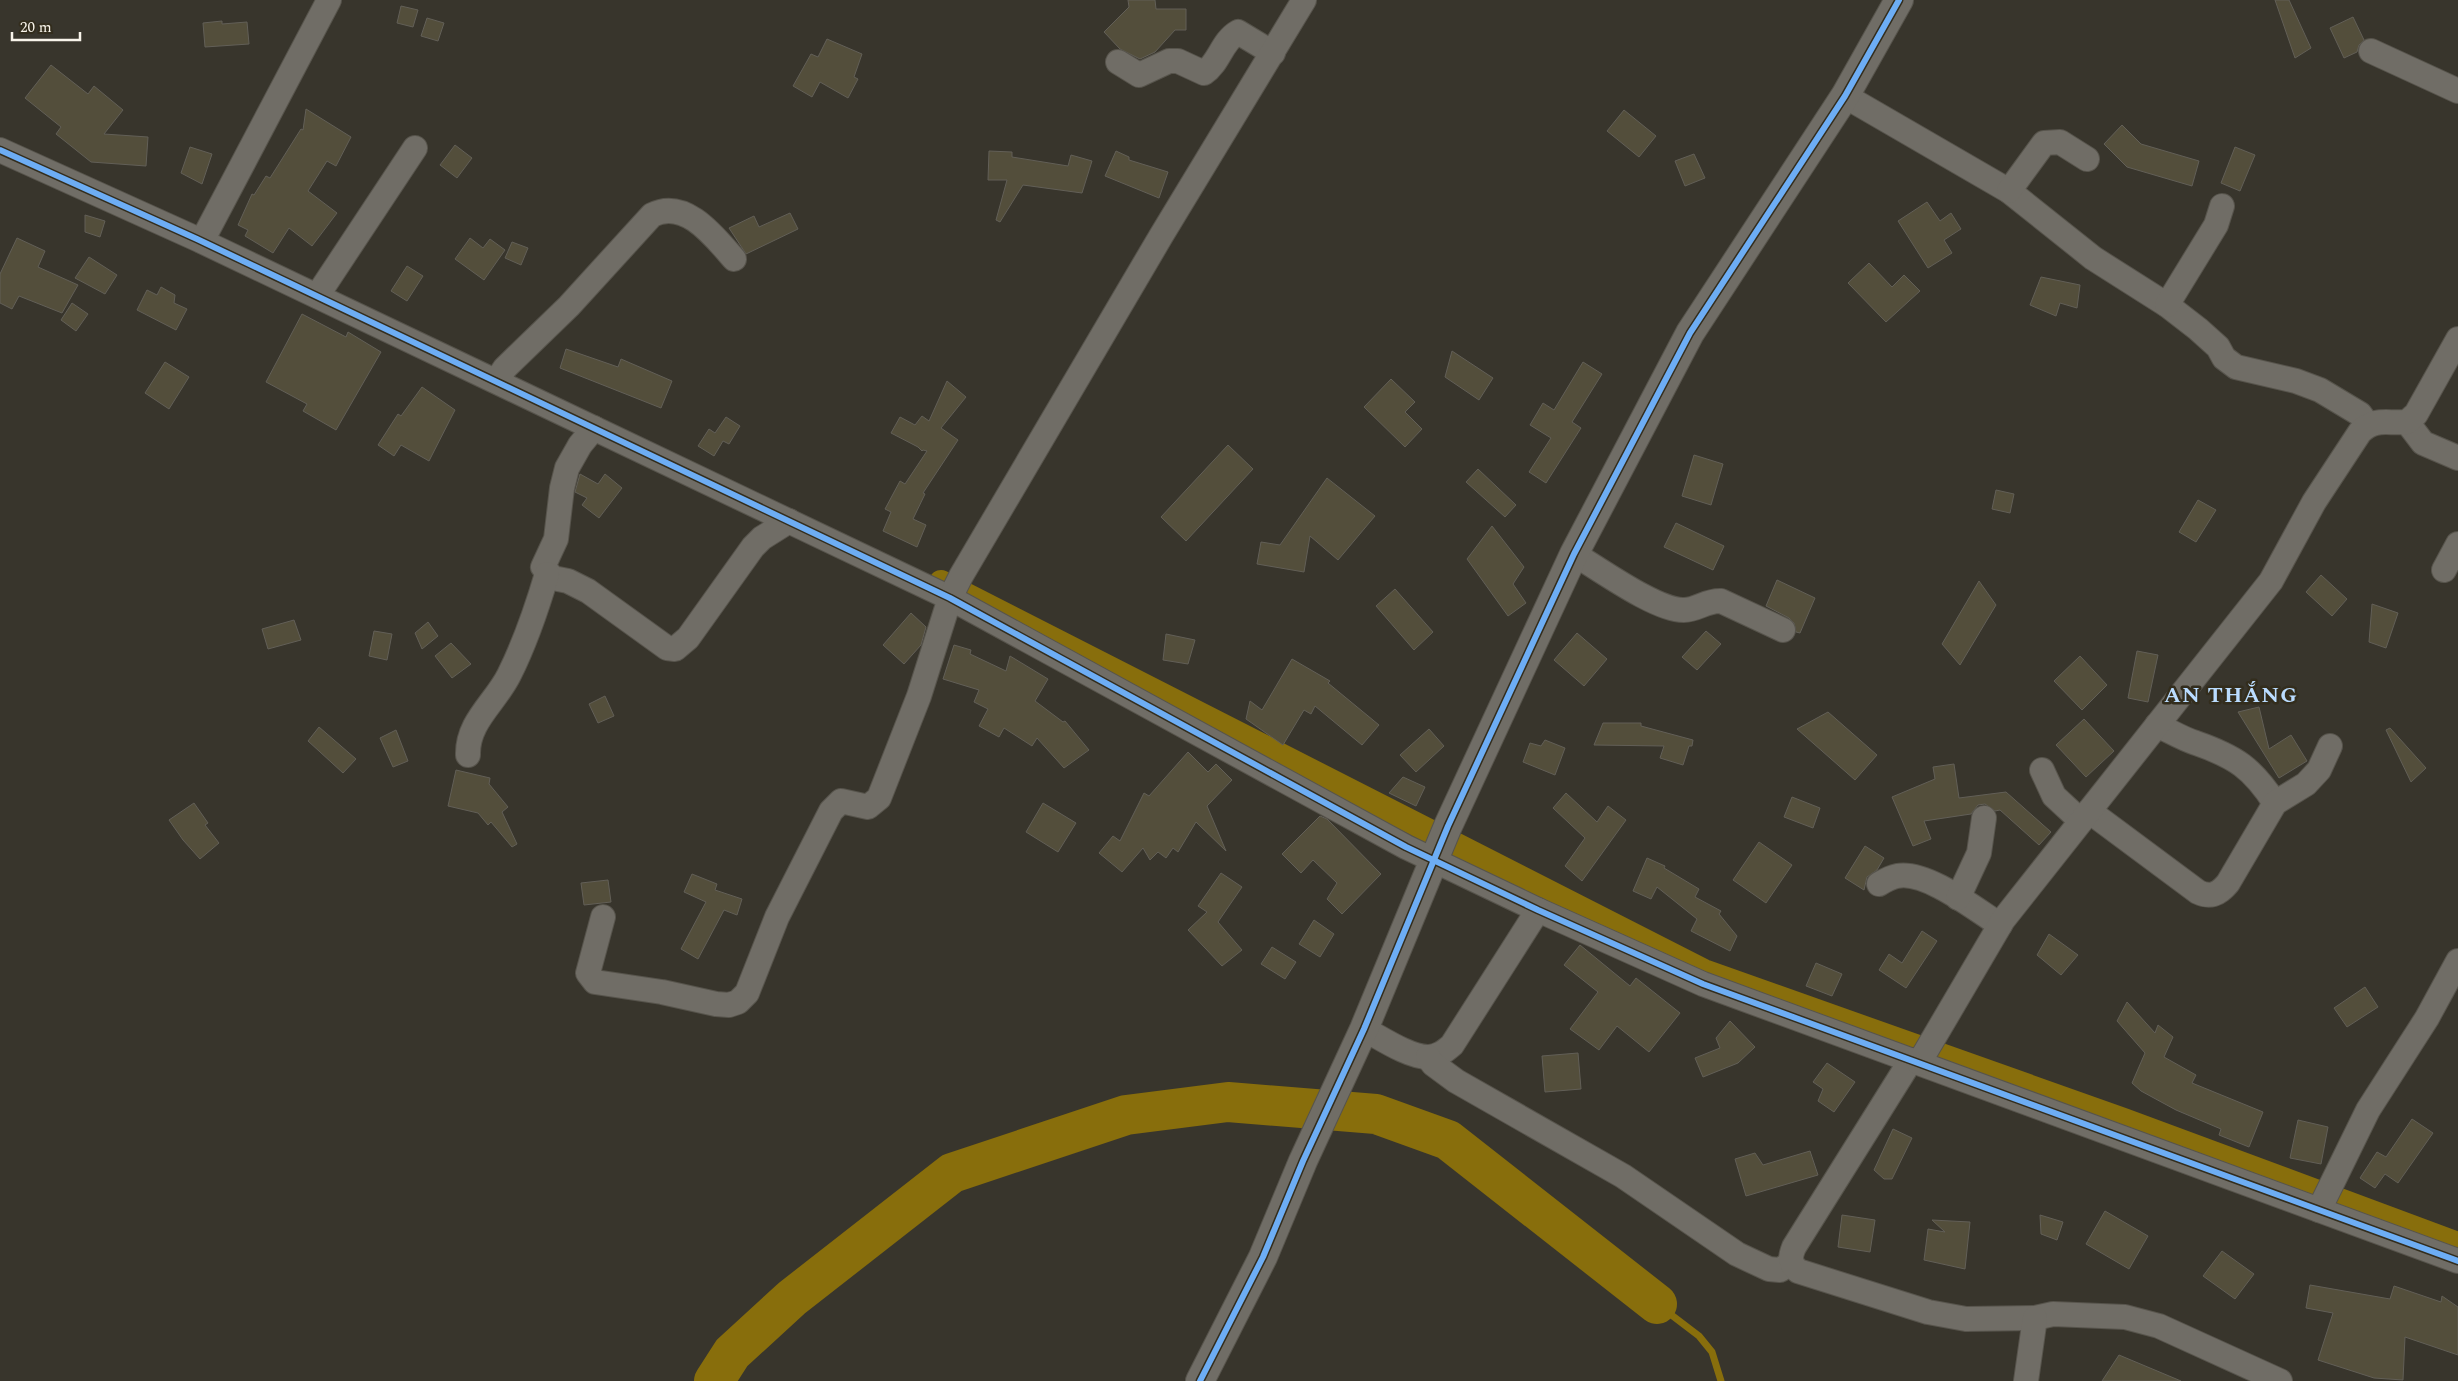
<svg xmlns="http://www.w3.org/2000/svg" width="2458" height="1381" font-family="Spectral,serif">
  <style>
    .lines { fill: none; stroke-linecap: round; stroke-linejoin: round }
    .stream { stroke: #886e0c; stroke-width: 7 }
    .canal { stroke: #886e0c; stroke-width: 24 }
    .river { stroke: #886e0c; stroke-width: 40 }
    .building { fill: #534e3b; stroke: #625f57 }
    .minor-casing { stroke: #57544c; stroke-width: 26 }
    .tertiary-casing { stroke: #57544c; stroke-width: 30 }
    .minor { stroke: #706d66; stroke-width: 24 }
    .tertiary { stroke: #706d66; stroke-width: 28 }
    .cycleway-casing { stroke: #332d1d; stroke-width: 9 }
    .cycleway { stroke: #6dadf4; stroke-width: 6 }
    .labels { text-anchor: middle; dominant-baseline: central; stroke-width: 5; stroke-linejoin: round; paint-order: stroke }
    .district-label { font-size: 22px; font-weight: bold; letter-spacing: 1px; fill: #badcff; stroke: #332d1d }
  </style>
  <rect width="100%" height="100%" fill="#38352c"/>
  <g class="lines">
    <polyline class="stream" points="1657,1304 1699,1336 1712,1352 1721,1381"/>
    <polyline class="canal" points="941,582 1704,971 2124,1120 2458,1244"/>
    <polyline class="river" points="714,1381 732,1353 792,1298 952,1173 1126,1115 1228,1102 1376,1114 1448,1140 1657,1304"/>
  </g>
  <g class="building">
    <polygon points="1128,0 1155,0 1156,9 1186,9 1186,30 1175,30 1155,52 1140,59 1120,49 1104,32 1129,7"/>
    <polygon points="2275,0 2289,0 2311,48 2295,58"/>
    <polygon points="401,6 418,10 413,27 397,23"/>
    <polygon points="2353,17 2364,40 2359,45 2357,52 2344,58 2330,28"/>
    <polygon points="427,18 444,23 438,41 421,36"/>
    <polygon points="222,21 222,24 247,22 249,44 205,47 203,23"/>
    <polygon points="827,39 862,54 854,77 858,79 848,98 820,82 812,97 793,86 811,54 818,57"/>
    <polygon points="51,65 88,94 94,86 123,110 104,134 148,137 146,166 91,162 56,134 61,127 25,98"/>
    <polygon points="306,109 351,137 336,166 327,161 308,191 337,213 312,246 289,228 273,253 245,236 248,230 238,225 252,194 254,195 266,176 270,178 301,129 303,130"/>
    <polygon points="1624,110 1656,136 1639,157 1607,131"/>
    <polygon points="2122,125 2141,144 2199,161 2192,186 2127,167 2104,144"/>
    <polygon points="455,145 472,158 457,178 440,165"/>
    <polygon points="190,147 212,154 202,184 181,173"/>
    <polygon points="2235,147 2255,155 2240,191 2221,183"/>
    <polygon points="989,151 1012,152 1012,157 1068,166 1071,155 1092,161 1082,193 1023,185 1000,222 996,220 1007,180 988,180"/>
    <polygon points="1116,151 1129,157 1129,160 1168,172 1159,198 1105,176"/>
    <polygon points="1694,154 1705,178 1685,186 1675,161"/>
    <polygon points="1927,202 1940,221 1951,213 1961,229 1944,240 1952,253 1928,268 1898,221"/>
    <polygon points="790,213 798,229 746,254 729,228 754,216 759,227"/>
    <polygon points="85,215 105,221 100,237 85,232"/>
    <polygon points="17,238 45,251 38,267 78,285 62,313 19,296 12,309 0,303 0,274"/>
    <polygon points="470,238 483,248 490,239 505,250 484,280 455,259"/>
    <polygon points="512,242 528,248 521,265 505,258"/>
    <polygon points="89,257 117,275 105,294 75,278"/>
    <polygon points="1869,263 1892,287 1904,275 1920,291 1886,322 1848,283"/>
    <polygon points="407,266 423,276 407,301 391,291"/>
    <polygon points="2041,277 2080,285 2077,308 2060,303 2056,316 2030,305"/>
    <polygon points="161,287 175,295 174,303 187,309 176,330 137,310 147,290 157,295"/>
    <polygon points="72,303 88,314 76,331 61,320"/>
    <polygon points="302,314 346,337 348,332 381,352 336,430 303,411 307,404 266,382"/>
    <polygon points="566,349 618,367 621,359 672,381 661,408 560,368"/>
    <polygon points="1452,351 1493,378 1479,400 1445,377"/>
    <polygon points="165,362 189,377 169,409 145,393"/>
    <polygon points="1583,362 1602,374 1572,422 1581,428 1546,483 1529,472 1551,438 1530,425 1543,403 1554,410"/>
    <polygon points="1391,379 1415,402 1405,412 1422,429 1405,447 1364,407"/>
    <polygon points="947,381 966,397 941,428 958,440 923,493 925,494 913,519 926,525 917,547 883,531 891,512 885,509 900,481 905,484 927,451 923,450 922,451 918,447 891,433 900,417 915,425 922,416 929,421"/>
    <polygon points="422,387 455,410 429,461 401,445 394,456 378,445 398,414 401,416"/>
    <polygon points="726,417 740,426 729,444 723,441 714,456 698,446 709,429 715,433"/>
    <polygon points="1228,445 1253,469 1186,541 1161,517"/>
    <polygon points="1694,455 1723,464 1711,505 1682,496"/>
    <polygon points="1478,469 1516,505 1505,517 1466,482"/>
    <polygon points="580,474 598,484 605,474 622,488 599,518 582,505 587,498 575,492"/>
    <polygon points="1327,478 1375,516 1338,560 1310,536 1304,572 1257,564 1261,542 1280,545"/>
    <polygon points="1996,490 2014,494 2010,513 1992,509"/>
    <polygon points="2198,500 2216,510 2196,542 2179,532"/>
    <polygon points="1676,523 1724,546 1713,570 1664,547"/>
    <polygon points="1492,526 1524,567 1513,584 1526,603 1508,616 1467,559"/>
    <polygon points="2321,575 2347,599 2332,616 2306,592"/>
    <polygon points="1777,580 1815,598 1800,633 1796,632 1794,623 1789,618 1766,606"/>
    <polygon points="1979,581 1996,605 1960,665 1942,644"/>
    <polygon points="1395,589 1433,632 1414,650 1376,606"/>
    <polygon points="2372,604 2398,613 2386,648 2369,642"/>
    <polygon points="911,613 926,627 921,645 904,664 883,645"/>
    <polygon points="294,620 301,640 268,649 262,629"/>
    <polygon points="428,622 438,636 422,649 415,633"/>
    <polygon points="374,631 392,634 387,660 369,656"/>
    <polygon points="1706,631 1721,644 1697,670 1682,657"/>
    <polygon points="1577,633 1607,659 1584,686 1554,660"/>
    <polygon points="1166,634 1195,640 1188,664 1163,660"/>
    <polygon points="451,643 471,664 452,678 435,656"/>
    <polygon points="954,645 971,650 970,654 1006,671 1010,656 1048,679 1035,701 1063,722 1065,721 1089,750 1064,768 1037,738 1032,746 1004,728 999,737 979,726 988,709 974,702 979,690 943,679"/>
    <polygon points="2137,651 2158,655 2148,702 2128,698"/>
    <polygon points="2080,656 2107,685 2082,710 2054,681"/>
    <polygon points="1292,659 1330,681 1328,683 1379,725 1362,745 1315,706 1311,714 1304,710 1283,745 1246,719 1250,701 1262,710"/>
    <polygon points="605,696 614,716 598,723 589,704"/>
    <polygon points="2259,707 2269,749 2291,735 2307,761 2279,778 2238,712"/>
    <polygon points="1828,712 1877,755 1855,780 1797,729"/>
    <polygon points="2084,719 2114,751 2086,777 2056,745"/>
    <polygon points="1603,723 1641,723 1641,726 1693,740 1692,746 1689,746 1683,765 1660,758 1664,746 1594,745"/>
    <polygon points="319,727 356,759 343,773 308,741"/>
    <polygon points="2390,728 2426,768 2411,782 2386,730"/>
    <polygon points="1429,729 1444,746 1416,772 1400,755"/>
    <polygon points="396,730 408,761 393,767 380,738"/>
    <polygon points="1545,740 1565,748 1555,775 1523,762 1530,743 1541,746"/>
    <polygon points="1188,752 1208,772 1216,764 1232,780 1207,806 1226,851 1196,822 1178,852 1173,848 1166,858 1158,852 1150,860 1143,848 1122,872 1099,853 1113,836 1120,841 1144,793 1149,796"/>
    <polygon points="1954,764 1959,798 2006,792 2051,832 2039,845 2000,810 1995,811 1985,804 1978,805 1971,814 1924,821 1931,839 1913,846 1892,797 1935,779 1933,767"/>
    <polygon points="456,770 490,778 489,784 508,807 502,812 517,844 512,847 491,822 488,825 478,813 448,806"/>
    <polygon points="1403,777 1425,787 1416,806 1389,793"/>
    <polygon points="1566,793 1597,822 1608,806 1626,820 1582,881 1565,866 1585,838 1553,808"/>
    <polygon points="1792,797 1820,808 1813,828 1784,817"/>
    <polygon points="194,803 208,823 205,825 219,843 200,859 183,840 169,820"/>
    <polygon points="1043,803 1076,823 1058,852 1026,832"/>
    <polygon points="1320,816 1327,819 1381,874 1342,914 1327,899 1337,883 1313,860 1301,873 1282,854"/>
    <polygon points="1759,842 1792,865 1766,903 1733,880"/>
    <polygon points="1865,846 1884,858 1877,870 1867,877 1864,890 1845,878"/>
    <polygon points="1647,858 1665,866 1664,868 1699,889 1695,897 1721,911 1719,914 1737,936 1730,951 1691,931 1697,919 1657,887 1651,899 1633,891"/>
    <polygon points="1221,873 1242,887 1218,922 1242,950 1222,966 1188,930 1207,912 1198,906"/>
    <polygon points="692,874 717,884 715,890 742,899 737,915 724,910 698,959 681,949 706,902 684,892"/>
    <polygon points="608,880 611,902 584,905 581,883"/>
    <polygon points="1314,920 1334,934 1320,957 1299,944"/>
    <polygon points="1922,931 1937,941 1906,988 1879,970 1889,954 1902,963"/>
    <polygon points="2049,934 2078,955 2061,975 2037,955"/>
    <polygon points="1580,945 1630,986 1636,978 1680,1013 1649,1052 1617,1026 1599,1050 1570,1029 1598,992 1564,965"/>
    <polygon points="1272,947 1296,962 1285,979 1261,964"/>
    <polygon points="1816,963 1842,974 1832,996 1806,986"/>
    <polygon points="2365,987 2378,1007 2347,1027 2334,1008"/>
    <polygon points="2127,1002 2155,1033 2158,1025 2173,1037 2164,1057 2196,1075 2192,1083 2263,1112 2249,1147 2219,1135 2221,1129 2176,1110 2141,1091 2132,1083 2145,1053 2117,1021"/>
    <polygon points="1730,1021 1755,1047 1738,1063 1703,1077 1695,1058 1720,1048 1716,1038"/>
    <polygon points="1578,1053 1581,1089 1545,1092 1542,1056"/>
    <polygon points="1827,1063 1855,1082 1834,1112 1818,1101 1823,1089 1813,1082"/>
    <polygon points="2412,1119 2433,1133 2398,1183 2385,1174 2375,1188 2360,1178 2377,1152 2386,1157"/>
    <polygon points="2298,1120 2328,1127 2321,1164 2290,1158"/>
    <polygon points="1893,1129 1912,1138 1892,1179 1884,1179 1874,1170"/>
    <polygon points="1810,1151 1818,1175 1746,1196 1735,1159 1755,1153 1763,1165"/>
    <polygon points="2105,1211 2148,1236 2129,1269 2086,1244"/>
    <polygon points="1842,1215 1875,1220 1870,1252 1838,1247"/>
    <polygon points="2040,1215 2063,1222 2057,1240 2041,1234"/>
    <polygon points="1932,1220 1970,1222 1965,1269 1924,1260 1928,1229 1945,1232"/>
    <polygon points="2222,1251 2254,1274 2235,1299 2203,1276"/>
    <polygon points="2310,1285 2390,1299 2394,1286 2441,1302 2442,1296 2458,1307 2458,1355 2405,1337 2403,1380 2374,1378 2318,1360 2333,1313 2306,1308"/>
    <polygon points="2119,1355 2181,1381 2102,1381"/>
  </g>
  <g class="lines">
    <defs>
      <g id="minor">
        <polyline points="2371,51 2458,91"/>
        <path d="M1118,62L1139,75L1169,61H1178L1204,73C1219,63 1222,41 1238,32L1273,53"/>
        <polyline points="1845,96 2009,191 2093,258 2167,305 2198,329 2218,347 2224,358 2236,367 2296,381 2320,390 2360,414 2368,425"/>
        <polyline points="0,150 197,239 950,598 1406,847 1538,910 1703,984 2458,1261"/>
        <polyline points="2009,191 2044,143 2060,142 2087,159"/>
        <polyline points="202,241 329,0"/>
        <polyline points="317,296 415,148"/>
        <polyline points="2167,305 2216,225 2222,206"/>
        <path d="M500,383L499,377L505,368L569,306L652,215C685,198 714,236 734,259"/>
        <polyline points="2407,422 2423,443 2458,458"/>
        <polyline points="594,428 580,445 567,468 562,488 556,539 543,567 553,578 568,581 588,591 667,648 675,649 688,638 753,547 762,538 789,521"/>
        <path d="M1574,554C1598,568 1657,611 1684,610C1697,610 1707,600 1721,601L1783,630"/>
        <polyline points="2444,570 2458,544"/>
        <path d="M2157,725C2170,731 2183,739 2196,743C2236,757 2252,768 2275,803"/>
        <path d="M468,755C467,722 495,703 509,675C525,643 537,608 547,574"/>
        <polyline points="2042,770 2054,796 2081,821"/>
        <path d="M2089,811L2198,892C2211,898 2219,894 2228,883L2275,803L2306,784L2319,770L2330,746"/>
        <path d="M1879,884C1884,881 1891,877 1897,876C1926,870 1975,909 2000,925"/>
        <polyline points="1958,898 1979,853 1984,818"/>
        <polyline points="603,917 588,973 595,982 662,992 716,1004 729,1005 738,1002 747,993 777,917 831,811 841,801 868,807 879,798 919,696 950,598 961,576 1161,236 1304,0"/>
        <path d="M1364,1029C1381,1038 1409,1057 1428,1057C1438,1057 1445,1051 1452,1045L1538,910"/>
        <polyline points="1428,1057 1433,1064 1456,1081 1623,1176 1737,1254 1769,1269 1780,1270 1791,1263"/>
        <path d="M1911,1060L1794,1247C1790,1257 1789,1262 1798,1271L1928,1312L1966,1319L2035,1318L2053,1314L2125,1317L2159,1326L2280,1381"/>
        <path d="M1919,1063L2003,920L2271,581L2314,502L2360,432C2376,417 2387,424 2407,422L2416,414L2458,339"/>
        <polyline points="2319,1210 2368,1110 2427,1018 2458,961"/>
        <polyline points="2026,1381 2035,1318"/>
      </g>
      <polyline id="tertiary" points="1200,1381 1263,1257 1303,1161 1364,1029 1448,826 1574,554 1690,333 1845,96 1899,0"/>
    </defs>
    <use href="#minor" class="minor-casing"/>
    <use href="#tertiary" class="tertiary-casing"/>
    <use href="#minor" class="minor"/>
    <use href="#tertiary" class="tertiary"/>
    <defs>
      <g id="cycleway">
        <polyline points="0,150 197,239 950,598 1406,847 1538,910 1703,984 2458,1261"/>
        <polyline points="1200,1381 1263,1257 1303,1161 1364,1029 1448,826 1574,554 1690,333 1845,96 1899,0"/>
      </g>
    </defs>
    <use href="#cycleway" class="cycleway-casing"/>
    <use href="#cycleway" class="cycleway"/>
  </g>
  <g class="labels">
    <g class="district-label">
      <text x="2231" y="695">AN THẮNG</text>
    </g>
  </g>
  <path d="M12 32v8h68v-8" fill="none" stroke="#f8f4ea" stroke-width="2.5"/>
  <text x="20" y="32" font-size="15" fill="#f8f4ea" stroke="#332d1d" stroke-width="4" paint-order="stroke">20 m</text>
</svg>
